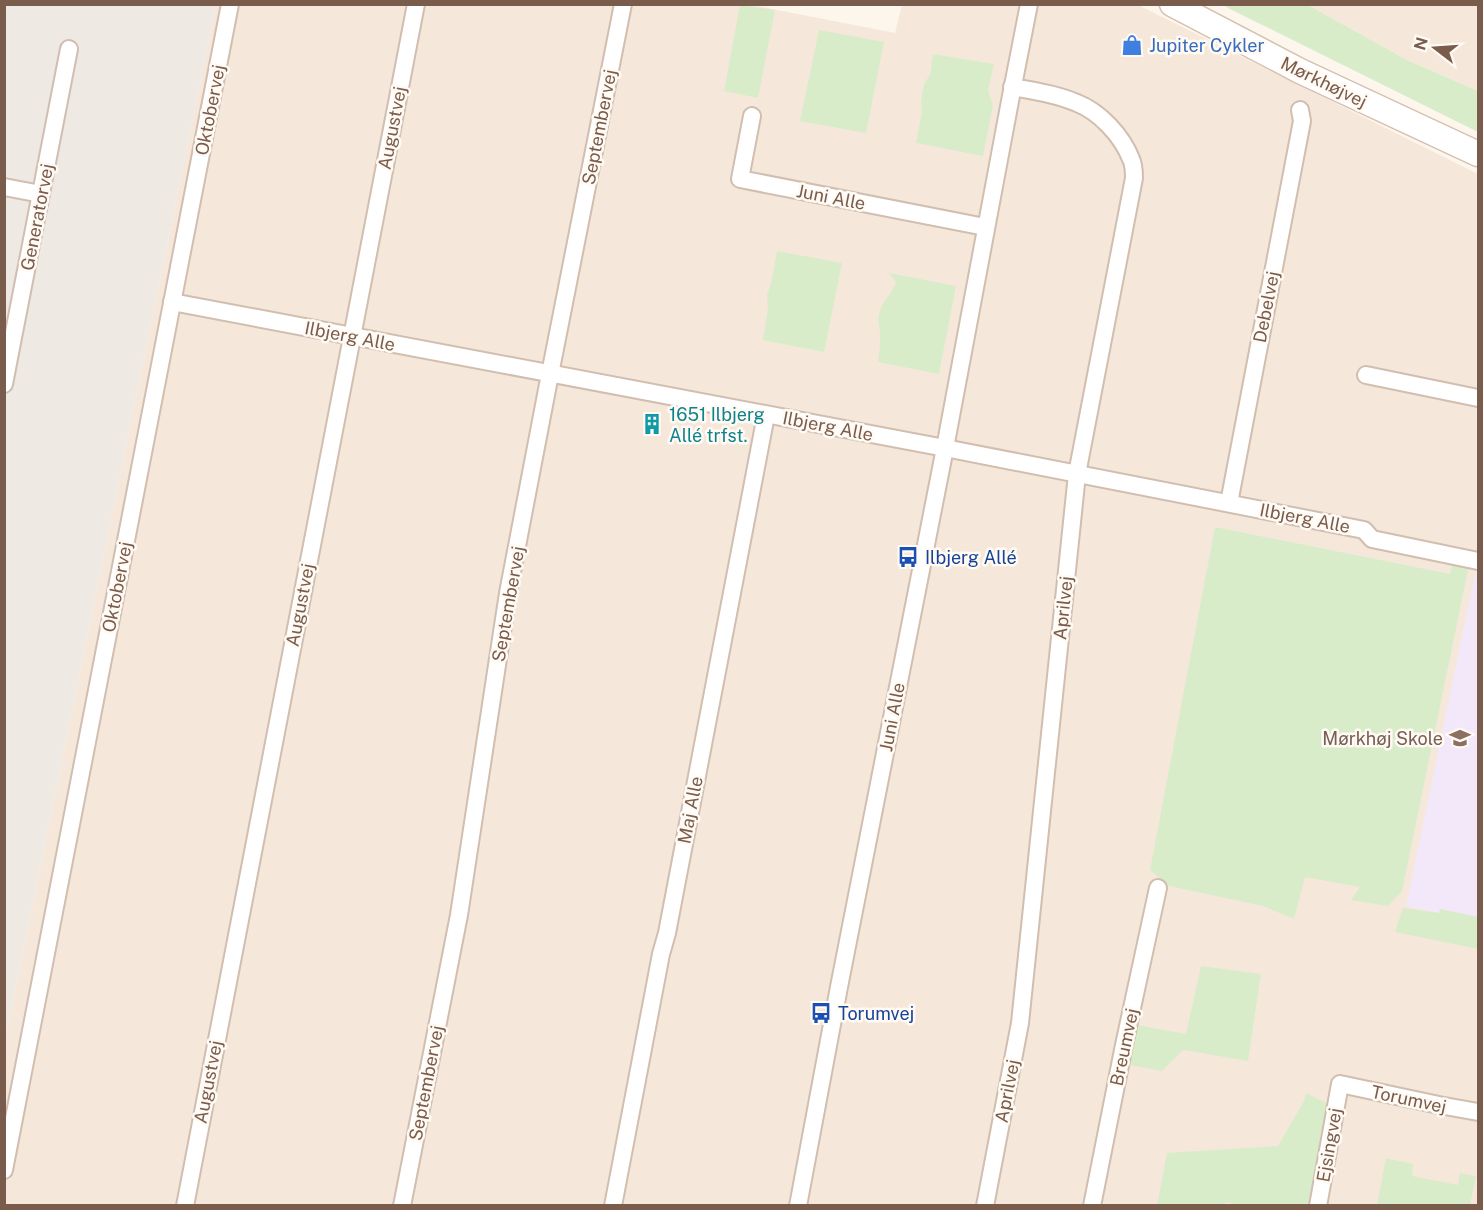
<svg xmlns="http://www.w3.org/2000/svg" width="1483" height="1210" font-family="'Public Sans',sans-serif">
  <style>
    .residential { fill: #f5e8da }
    .industrial { fill: #efe9e4 }
    .education { fill: #f3e8fa }
    .green { fill: #d8ecc9 }
    .lines { fill: none; stroke-linecap: round; stroke-linejoin: round }
    .street-casing { stroke: #d1beb0; stroke-width: 20 }
    .secondary-casing { stroke: #d6c0b0; stroke-width: 27 }
    .street { stroke: #fff; stroke-width: 16 }
    .secondary { stroke: #fff; stroke-width: 24 }
    .labels { text-anchor: middle; dominant-baseline: central; stroke-width: 5; stroke-linejoin: round; paint-order: stroke }
    .shop-label { font-size: 18px; fill: #366cbe; stroke: #fffaf3; text-anchor: start }
    .street-label { font-size: 18px; fill: #7a5c4d; stroke: #fffaf3 }
    .culture-label { font-size: 18px; fill: #0d838f; stroke: #fffaf3; text-anchor: start }
    .transit-label { font-size: 18px; fill: #164399; stroke: #fffaf3; text-anchor: start }
    .education-label { font-size: 18px; fill: #785e54; stroke: #fffaf3; text-anchor: end }
  </style>
  <rect width="100%" height="100%" fill="#fdf6ec"/>
  <g class="residential">
    <polygon points="746,4 895,33 902,5 1138,5 1478,174 1478,1205 5,1206 5,1039 216,5"/>
    <polygon points="1308,5 1478,5 1478,91 1407,60"/>
  </g>
  <polygon class="industrial" points="5,5 216,5 5,1039"/>
  <polygon class="education" points="1476,570 1478,571 1478,917 1440,909 1439,913 1406,906"/>
  <g class="green">
    <polygon points="740,5 775,10 758,98 724,91"/>
    <polygon points="1224,5 1308,5 1407,60 1478,91 1478,132 1230,9"/>
    <polygon points="819,30 884,42 866,133 800,121"/>
    <polygon points="933,54 994,64 988,91 993,105 983,156 916,143 922,112 921,102 924,84 930,75"/>
    <polygon points="777,251 842,263 824,352 763,340 768,308 767,295 771,284"/>
    <path d="M889,273L956,286L939,374L878,362C879,354 880,346 880,339C881,329 876,320 880,311C884,299 892,294 896,282Z"/>
    <polygon points="1215,527 1450,574 1453,562 1469,565 1402,891 1388,906 1351,900 1360,887 1305,877 1294,919 1263,906 1169,886 1150,870"/>
    <polygon points="1403,908 1439,913 1440,909 1478,917 1478,949 1395,932"/>
    <polygon points="1201,966 1261,974 1248,1061 1183,1050 1162,1071 1124,1064 1132,1024 1186,1034"/>
    <polygon points="1306,1093 1330,1105 1313,1205 1246,1206 1226,1202 1225,1205 1157,1206 1167,1153 1278,1146 1304,1101"/>
    <polygon points="1386,1158 1413,1164 1412,1176 1458,1185 1460,1173 1476,1176 1470,1205 1377,1205"/>
  </g>
  <g class="lines">
    <defs>
      <g id="street">
        <polyline points="752,116 740,179 985,227"/>
        <polyline points="4,187 41,194"/>
        <polyline points="172,302 945,448 1364,530 1372,539 1478,561"/>
        <polyline points="1366,375 1478,398"/>
        <polyline points="4,384 69,49"/>
        <polyline points="1229,503 1302,121 1300,110"/>
        <polyline points="4,1170 230,4"/>
        <polyline points="185,1206 416,4"/>
        <polyline points="402,1206 459,915 508,593 550,374 623,4"/>
        <polyline points="613,1206 661,954 667,933 766,415"/>
        <polyline points="798,1206 839,987 945,448 1010,101 1029,4"/>
        <path d="M985,1206L1020,1023L1077,474L1134,178C1134,172 1134,165 1131,159C1122,136 1100,112 1077,103C1056,94 1034,91 1012,87"/>
        <polyline points="1092,1206 1124,1045 1158,888"/>
        <polyline points="1318,1206 1340,1084 1439,1105 1478,1112"/>
      </g>
      <polyline id="secondary" points="1172,4 1300,71 1478,154"/>
    </defs>
    <use href="#street" class="street-casing"/>
    <use href="#secondary" class="secondary-casing"/>
    <use href="#street" class="street"/>
    <use href="#secondary" class="secondary"/>
  </g>
  <defs>
    <symbol id="shop-bare" viewBox="-9 -9 18 18"><path d="M-5-2.5h2.3a2.7 3.5 0 0 1 5.4 0H5L5.5 6h-11ZM-1.5-2.5h3a1.5 2.3 0 0 0-3 0Z" fill="#3f7fe0" stroke="#fffaf3" stroke-width="2.5" paint-order="stroke"/></symbol>
    <symbol id="building-bare" viewBox="-9 -9 18 18"><path d="M-4-6H4V6H1V3H-1V6H-4ZM-2.5-4.3h1.7v1.8h-1.7ZM.8-4.3h1.7v1.8H.8ZM-2.5-1h1.7V.8h-1.7ZM.8-1h1.7V.8H.8Z" fill="#0f9aa8" stroke="#fffaf3" stroke-width="2.5" paint-order="stroke"/></symbol>
    <symbol id="bus-bare" viewBox="-9 -9 18 18"><path d="M-5-6H5V4H4V6H2V4H-2V6H-4V4H-5ZM-3.5-4V0h7V-4ZM-3.5 1.2v1.5H-2V1.2ZM2 1.2v1.5H3.5V1.2Z" fill="#1a4fb4" stroke="#fffaf3" stroke-width="2.5" paint-order="stroke"/></symbol>
    <symbol id="school-bare" viewBox="-9 -9 18 18"><path d="M0-5L7-2L0 1L-7-2ZM-4 1L0 2.5L4 1V4Q0 6-4 4Z" fill="#8d6e63" stroke="#fffaf3" stroke-width="2.5" paint-order="stroke"/></symbol>
  </defs>
  <g fill-rule="evenodd">
    <use href="#shop-bare" x="1117" y="30" width="30" height="30"/>
    <use href="#building-bare" x="637" y="409" width="30" height="30"/>
    <use href="#bus-bare" x="893" y="542" width="30" height="30"/>
    <use href="#school-bare" x="1445" y="723" width="30" height="30"/>
    <use href="#bus-bare" x="806" y="998" width="30" height="30"/>
  </g>
  <g class="labels">
    <g class="shop-label">
      <text x="1149" y="45">Jupiter Cykler</text>
    </g>
    <g class="street-label">
      <text transform="translate(1324 82) rotate(26)">Mørkhøjvej</text>
      <text transform="translate(210 110) rotate(-79)">Oktobervej</text>
      <text transform="translate(599 127) rotate(-79)">Septembervej</text>
      <text transform="translate(392 128) rotate(-79)">Augustvej</text>
      <text transform="translate(831 197) rotate(11)">Juni Alle</text>
      <text transform="translate(37 217) rotate(-79)">Generatorvej</text>
      <text transform="translate(1266 307) rotate(-79)">Debelvej</text>
      <text transform="translate(350 336) rotate(11)">Ilbjerg Alle</text>
      <text transform="translate(828 426) rotate(11)">Ilbjerg Alle</text>
      <text transform="translate(1305 518) rotate(11)">Ilbjerg Alle</text>
      <text transform="translate(117 587) rotate(-79)">Oktobervej</text>
      <text transform="translate(508 604) rotate(-80)">Septembervej</text>
      <text transform="translate(300 605) rotate(-79)">Augustvej</text>
      <text transform="translate(1063 608) rotate(-84)">Aprilvej</text>
      <text transform="translate(892 717) rotate(-79)">Juni Alle</text>
      <text transform="translate(690 810) rotate(-79)">Maj Alle</text>
      <text transform="translate(1124 1047) rotate(-78)">Breumvej</text>
      <text transform="translate(208 1082) rotate(-79)">Augustvej</text>
      <text transform="translate(426 1083) rotate(-79)">Septembervej</text>
      <text transform="translate(1007 1091) rotate(-79)">Aprilvej</text>
      <text transform="translate(1409 1099) rotate(12)">Torumvej</text>
      <text transform="translate(1329 1145) rotate(-80)">Ejsingvej</text>
    </g>
    <g class="culture-label">
      <text x="669" y="414">1651 Ilbjerg<tspan x="669" dy="21">Allé trfst.</tspan></text>
    </g>
    <g class="transit-label">
      <text x="925" y="557">Ilbjerg Allé</text>
      <text x="838" y="1013">Torumvej</text>
    </g>
    <g class="education-label">
      <text x="1443" y="738">Mørkhøj Skole</text>
    </g>
  </g>
  <rect width="1483" height="1210" fill="none" stroke="#7a5c4d" stroke-width="12"/>
  <g transform="translate(1435 48) rotate(287)" stroke="#fffaf3" stroke-width="4.5" paint-order="stroke">
  <path d="M0-4.5L10 22L0 15L-10 22Z" fill="#7a5c4d"/>
  <text y="-9" font-size="16" font-weight="bold" text-anchor="middle" fill="#7a5c4d">N</text>
  </g>
</svg>
